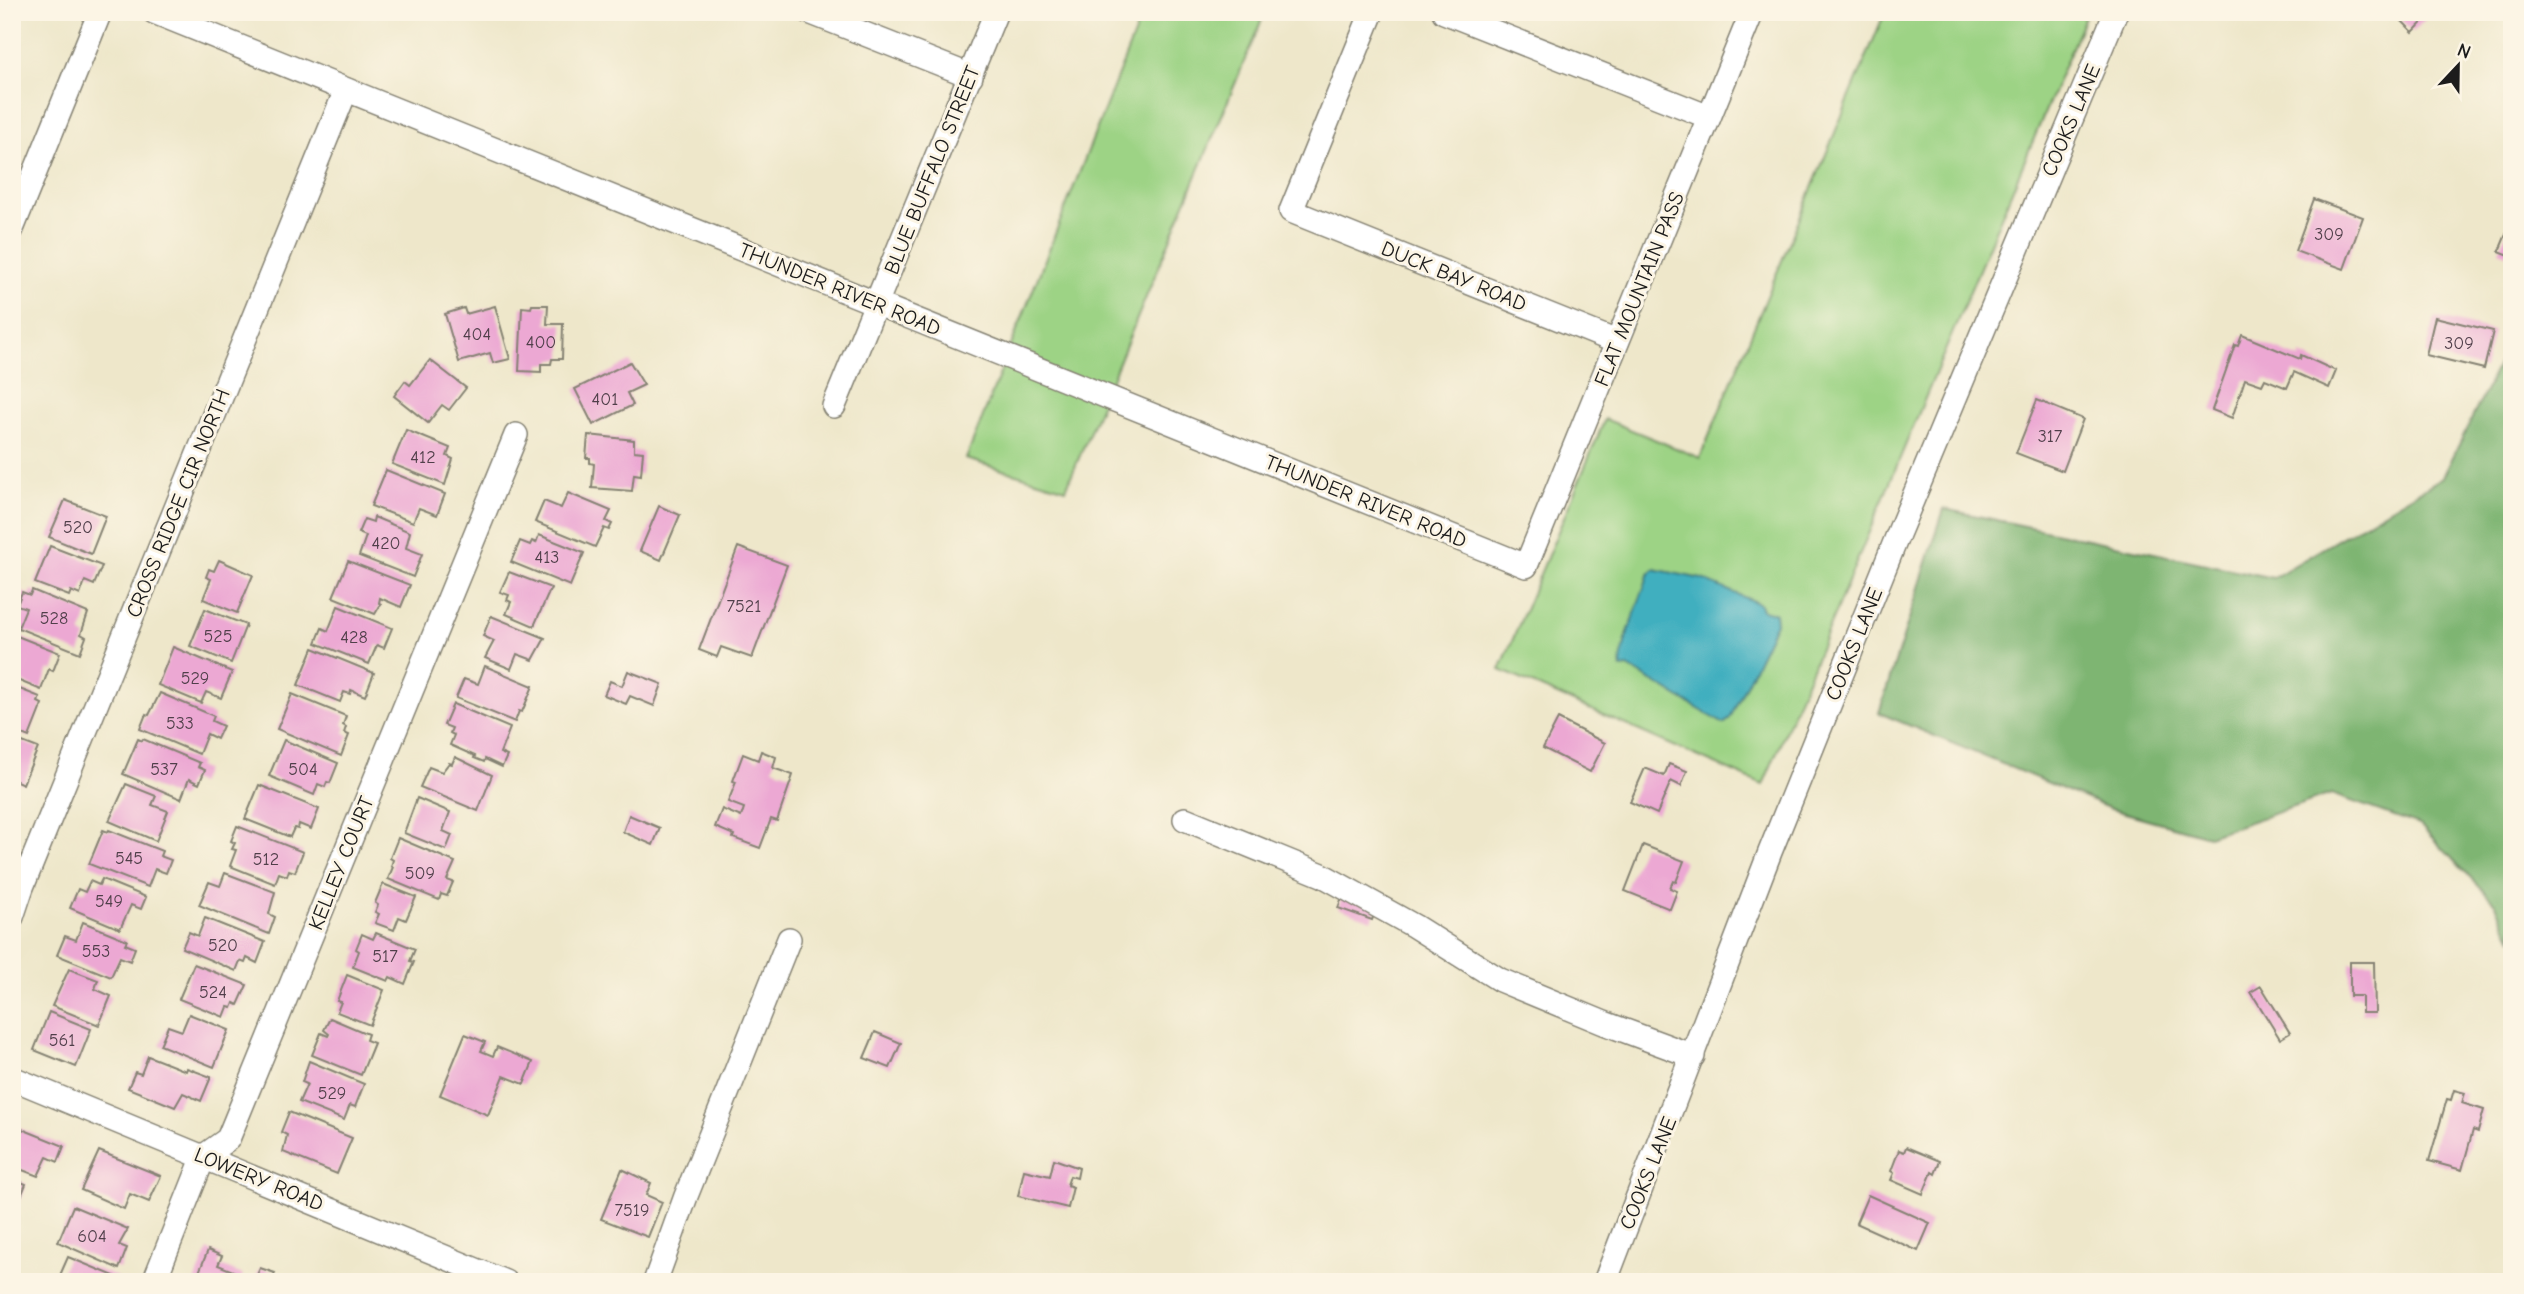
<svg xmlns="http://www.w3.org/2000/svg" width="2524" height="1294" font-family="'Comic Neue',sans-serif">
  <style>
    .green { fill: #9dd385; stroke: #5c7850; stroke-width: 2 }
    .forest { fill: #7eb572; stroke: #4d6847; stroke-width: 2 }
    .water { fill: #41afbf; stroke: #2e666e; stroke-width: 2 }
    .building { fill: #eca8d3 }
    .lines { fill: none; stroke-linecap: round; stroke-linejoin: round }
    .minor-casing { stroke: #858273; stroke-width: 26 }
    .minor { stroke: #fff; stroke-width: 23 }
    .labels { text-anchor: middle; dominant-baseline: central; stroke-width: 6; stroke-linejoin: round; paint-order: stroke }
    .number-label { font-size: 18px; fill: #503f4a }
    .street-label { font-size: 21px; fill: #1c1c1c; stroke: #fcf5e5 }
  </style>
  <rect width="100%" height="100%" fill="#fcf5e5"/>
  <filter id="ink" filterUnits="userSpaceOnUse"><feTurbulence type="fractalNoise" baseFrequency=".0143" numOctaves="2"/><feDisplacementMap in="SourceGraphic" scale="14" xChannelSelector="R" yChannelSelector="G"/><feConvolveMatrix kernelMatrix="1 2 1 2 8 2 1 2 1" color-interpolation-filters="sRGB"/></filter>
  <filter id="wash" filterUnits="userSpaceOnUse"><feTurbulence type="fractalNoise" baseFrequency=".00686" numOctaves="4" result="noise"/><feDisplacementMap in="SourceGraphic" scale="28" xChannelSelector="R" yChannelSelector="G"/><feGaussianBlur stdDeviation="1.57" result="paint"/><feColorMatrix in="noise" values="0 0 0 0 0 0 0 0 0 0 0 0 0 0 0 0 0 1.4 0 .05"/><feComposite in="paint" operator="in"/></filter>
  <g filter="url(#wash)">
    <rect width="100%" height="100%" fill="#eee7ca"/>
    <g class="green">
      <polygon points="1143,12 1265,12 1066,489 966,459"/>
      <polygon points="1885,12 2087,12 1763,785 1500,670 1605,419 1700,458"/>
    </g>
    <polygon class="forest" points="2512,337 2512,938 2495,903 2420,825 2331,794 2208,836 2111,809 1879,713 1944,509 2273,578 2443,477"/>
    <path class="water" d="M1654,569L1702,579L1760,604L1762,610L1775,613L1776,623L1730,718L1724,724L1628,667L1621,668C1620,645 1641,600 1648,575Z"/>
    <g id="blocks">
      <g class="building">
        <polygon points="2393,12 2432,12 2413,32"/>
        <polygon points="2314,199 2363,217 2344,269 2295,251"/>
        <polygon points="2512,220 2512,256 2499,251"/>
        <polygon points="532,305 548,305 547,324 563,324 562,359 552,359 551,364 541,364 541,372 519,371 522,307 531,308"/>
        <polygon points="495,306 510,359 493,363 490,353 459,362 445,314 464,308 466,314"/>
        <polygon points="2435,317 2493,331 2484,369 2426,355"/>
        <polygon points="2242,335 2300,359 2301,355 2336,371 2329,388 2294,372 2287,388 2265,379 2262,385 2245,379 2232,418 2212,410 2235,345 2238,346"/>
        <polygon points="430,360 466,388 449,410 442,405 428,423 394,396 405,381 410,385"/>
        <polygon points="630,362 644,385 627,393 633,405 593,425 575,389"/>
        <polygon points="2037,400 2083,419 2063,471 2016,453"/>
        <polygon points="406,430 450,448 447,456 453,459 445,485 392,464"/>
        <polygon points="588,435 634,440 634,451 643,452 641,475 634,474 632,491 592,488 594,464 590,463 590,458 586,458"/>
        <polygon points="386,470 445,494 437,515 419,508 413,522 371,506"/>
        <polygon points="568,493 611,511 606,521 612,524 609,530 604,528 595,547 535,522 544,501 561,508"/>
        <polygon points="65,500 106,516 91,554 49,537"/>
        <polygon points="659,506 680,515 661,560 640,551"/>
        <polygon points="374,517 410,532 406,548 422,554 413,577 359,556 366,536 358,533 364,519 373,522"/>
        <polygon points="539,535 584,553 570,586 511,562 520,541 530,545 532,541 536,543"/>
        <polygon points="50,546 102,566 94,585 85,581 80,595 71,591 69,596 35,583"/>
        <polygon points="738,547 787,565 752,658 721,647 717,657 699,650"/>
        <polygon points="219,560 253,575 237,613 203,599 211,579 206,577 209,569 214,571"/>
        <polygon points="348,561 410,585 401,607 380,598 379,603 381,604 375,614 333,597"/>
        <polygon points="509,572 551,588 534,626 506,614 511,602 507,600 509,595 500,592"/>
        <polygon points="32,590 88,613 81,634 86,637 80,653 18,628 26,608 17,605 22,592 30,595"/>
        <polygon points="338,606 392,628 384,648 377,645 369,664 316,643 322,628 328,631"/>
        <polygon points="205,609 246,625 231,663 190,646"/>
        <polygon points="491,616 545,638 533,660 517,654 511,669 485,658 494,641 483,636"/>
        <polygon points="12,634 60,653 53,671 49,669 41,690 12,678"/>
        <polygon points="173,647 232,672 221,698 206,692 201,703 158,685"/>
        <polygon points="313,648 374,673 365,696 351,690 350,694 344,692 340,702 298,685"/>
        <polygon points="485,666 533,686 522,712 519,711 515,722 456,698 464,679 478,684"/>
        <polygon points="628,671 662,684 654,706 630,696 626,704 604,695 610,681 622,686"/>
        <polygon points="12,686 40,697 38,702 42,704 29,737 12,730"/>
        <polygon points="160,693 214,716 212,721 223,726 217,739 207,734 199,754 140,729 146,714 149,715"/>
        <polygon points="292,694 346,716 343,725 346,727 344,733 349,735 341,756 277,729"/>
        <polygon points="453,704 510,728 500,753 507,756 502,767 485,759 484,762 474,758 475,756 450,745 454,735 450,733 452,728 444,725"/>
        <polygon points="1558,719 1605,743 1590,772 1543,748"/>
        <polygon points="12,738 38,748 23,784 12,779"/>
        <polygon points="138,739 142,741 143,739 200,763 198,767 205,770 199,784 189,779 181,799 123,774"/>
        <polygon points="284,740 338,763 330,783 327,782 325,787 318,784 314,795 269,776"/>
        <polygon points="761,751 776,757 773,768 793,775 777,821 771,819 760,848 733,838 734,835 715,827 722,809 741,817 744,808 728,802 736,782 733,781 743,754 758,760"/>
        <polygon points="455,757 492,775 478,811 420,787 429,767 442,772 449,763 452,764"/>
        <polygon points="1669,764 1687,771 1681,786 1671,781 1657,814 1630,802 1645,768 1664,776"/>
        <polygon points="126,784 156,796 152,805 168,811 156,841 109,821"/>
        <polygon points="259,785 319,809 311,829 299,824 298,829 294,828 290,837 245,819"/>
        <polygon points="417,798 450,812 443,831 452,835 446,850 404,833"/>
        <polygon points="629,815 660,828 653,845 623,832"/>
        <polygon points="237,826 303,852 295,872 289,870 287,876 279,873 275,884 230,866 236,850 232,849 235,843 231,841"/>
        <polygon points="103,830 108,832 109,830 162,851 160,856 171,860 166,873 155,869 148,887 89,864"/>
        <polygon points="398,838 455,862 447,880 453,882 447,896 441,894 439,900 388,879 393,867 391,866 393,860 390,858"/>
        <polygon points="1643,845 1684,861 1676,882 1673,881 1670,888 1677,891 1670,909 1625,891"/>
        <polygon points="225,873 275,892 269,914 275,917 269,934 199,905 209,882 220,886"/>
        <polygon points="102,879 146,897 141,909 131,905 120,929 70,908 78,889 85,892 90,881 99,885"/>
        <polygon points="383,884 416,897 406,920 399,917 394,930 375,923 379,914 375,912 378,905 375,903"/>
        <polygon points="1343,895 1377,907 1372,920 1338,908"/>
        <polygon points="205,918 265,942 257,963 247,958 245,963 240,961 236,971 182,948 189,932 198,936"/>
        <polygon points="83,922 127,940 125,944 135,948 130,961 120,957 111,977 57,955 65,936 76,940"/>
        <polygon points="376,933 415,949 410,961 414,962 405,984 390,977 388,981 353,967 359,951 356,949 362,934 373,939"/>
        <polygon points="2350,962 2374,962 2375,1013 2362,1013 2362,996 2350,996"/>
        <polygon points="194,964 247,985 238,1005 234,1003 232,1008 228,1007 224,1017 179,999"/>
        <polygon points="69,969 98,980 95,989 111,996 99,1025 52,1006"/>
        <polygon points="347,975 384,990 370,1025 337,1012 341,1002 337,1001"/>
        <polygon points="2261,986 2290,1033 2280,1039 2251,992"/>
        <polygon points="49,1012 91,1029 76,1067 34,1050"/>
        <polygon points="189,1014 229,1030 214,1067 160,1045 168,1026 182,1031"/>
        <polygon points="330,1018 368,1034 366,1040 374,1043 361,1075 312,1055 321,1033 328,1036 329,1034 324,1030"/>
        <polygon points="875,1032 901,1043 890,1068 864,1058"/>
        <polygon points="465,1034 485,1042 481,1051 493,1056 497,1047 533,1062 524,1084 504,1076 488,1115 440,1095"/>
        <polygon points="148,1056 186,1071 187,1068 211,1077 201,1101 183,1093 175,1107 128,1088 135,1072 141,1074"/>
        <polygon points="309,1061 364,1084 355,1107 350,1105 344,1120 299,1102 307,1084 302,1082"/>
        <polygon points="2454,1090 2465,1093 2462,1103 2484,1110 2478,1132 2473,1130 2462,1170 2429,1161 2447,1099 2451,1100"/>
        <polygon points="289,1112 352,1138 337,1174 283,1152 287,1135 281,1132"/>
        <polygon points="12,1125 64,1146 58,1162 47,1157 38,1176 12,1166"/>
        <polygon points="1906,1147 1940,1161 1935,1174 1932,1172 1923,1194 1891,1180 1894,1173 1891,1171 1899,1150 1904,1152"/>
        <polygon points="99,1151 161,1176 149,1202 130,1194 124,1209 81,1190"/>
        <polygon points="1054,1159 1079,1168 1077,1178 1070,1176 1067,1185 1073,1187 1068,1208 1018,1196 1024,1170 1050,1176"/>
        <polygon points="622,1169 651,1183 646,1195 662,1202 648,1237 601,1219"/>
        <polygon points="12,1178 26,1184 12,1218"/>
        <polygon points="1868,1195 1930,1223 1918,1251 1856,1223"/>
        <polygon points="73,1206 128,1229 119,1245 127,1248 119,1269 58,1242"/>
        <polygon points="208,1250 222,1256 218,1265 243,1275 240,1282 195,1282"/>
        <polygon points="68,1257 119,1278 117,1282 57,1282"/>
        <polygon points="260,1268 275,1273 272,1282 254,1282"/>
      </g>
    </g>
  </g>
  <g filter="url(#ink)">
    <use href="#blocks" fill-opacity="0" stroke="#858273" stroke-width="2"/>
    <g class="lines">
      <defs>
        <g id="minor">
          <polyline points="154,12 1526,566 1752,12"/>
          <polyline points="809,12 971,76"/>
          <polyline points="1372,12 1291,211 1617,342"/>
          <polyline points="1444,12 1709,117"/>
          <polyline points="12,229 100,12"/>
          <polyline points="834,406 996,12"/>
          <polyline points="1185,819 1322,875 1414,926 1500,980 1604,1023 1693,1056"/>
          <polyline points="12,917 22,887 346,90"/>
          <polyline points="12,1078 505,1282"/>
          <polyline points="154,1282 204,1156 228,1139 516,435"/>
          <polyline points="655,1282 686,1196 789,939"/>
          <polyline points="1605,1282 1770,852 1899,532 2116,12"/>
        </g>
      </defs>
      <use href="#minor" class="minor-casing"/>
      <use href="#minor" class="minor"/>
    </g>
  </g>
  <g class="labels">
    <g class="number-label">
      <text x="2329" y="234">309</text>
      <text x="477" y="334">404</text>
      <text x="541" y="342">400</text>
      <text x="2459" y="343">309</text>
      <text x="605" y="399">401</text>
      <text x="2050" y="436">317</text>
      <text x="423" y="457">412</text>
      <text x="78" y="527">520</text>
      <text x="386" y="543">420</text>
      <text x="547" y="557">413</text>
      <text x="744" y="606">7521</text>
      <text x="54" y="618">528</text>
      <text x="218" y="636">525</text>
      <text x="354" y="637">428</text>
      <text x="195" y="678">529</text>
      <text x="180" y="723">533</text>
      <text x="164" y="769">537</text>
      <text x="303" y="769">504</text>
      <text x="129" y="858">545</text>
      <text x="266" y="859">512</text>
      <text x="420" y="873">509</text>
      <text x="109" y="901">549</text>
      <text x="223" y="945">520</text>
      <text x="96" y="951">553</text>
      <text x="385" y="956">517</text>
      <text x="213" y="992">524</text>
      <text x="62" y="1040">561</text>
      <text x="332" y="1093">529</text>
      <text x="632" y="1210">7519</text>
      <text x="92" y="1236">604</text>
    </g>
    <g class="street-label">
      <text transform="translate(2071 120) rotate(-67)">COOKS LANE</text>
      <text transform="translate(932 170) rotate(-68)">BLUE BUFFALO STREET</text>
      <text transform="translate(1454 276) rotate(22)">DUCK BAY ROAD</text>
      <text transform="translate(840 289) rotate(22)">THUNDER RIVER ROAD</text>
      <text transform="translate(1639 289) rotate(-68)">FLAT MOUNTAIN PASS</text>
      <text transform="translate(1366 501) rotate(22)">THUNDER RIVER ROAD</text>
      <text transform="translate(178 503) rotate(-68)">CROSS RIDGE CIR NORTH</text>
      <text transform="translate(1854 644) rotate(-68)">COOKS LANE</text>
      <text transform="translate(341 863) rotate(-68)">KELLEY COURT</text>
      <text transform="translate(1648 1173) rotate(-68)">COOKS LANE</text>
      <text transform="translate(259 1179) rotate(22)">LOWERY ROAD</text>
    </g>
  </g>
  <rect width="2524" height="1294" fill="none" stroke="#fcf5e5" stroke-width="42"/>
  <g transform="translate(2458 66) rotate(22)" stroke="#fcf5e5" stroke-width="5" paint-order="stroke">
  <path d="M0-5L12 26L0 18L-12 26Z" fill="#1c1c1c"/>
  <text y="-10" font-size="19" font-weight="bold" text-anchor="middle" fill="#1c1c1c">N</text>
  </g>
</svg>
